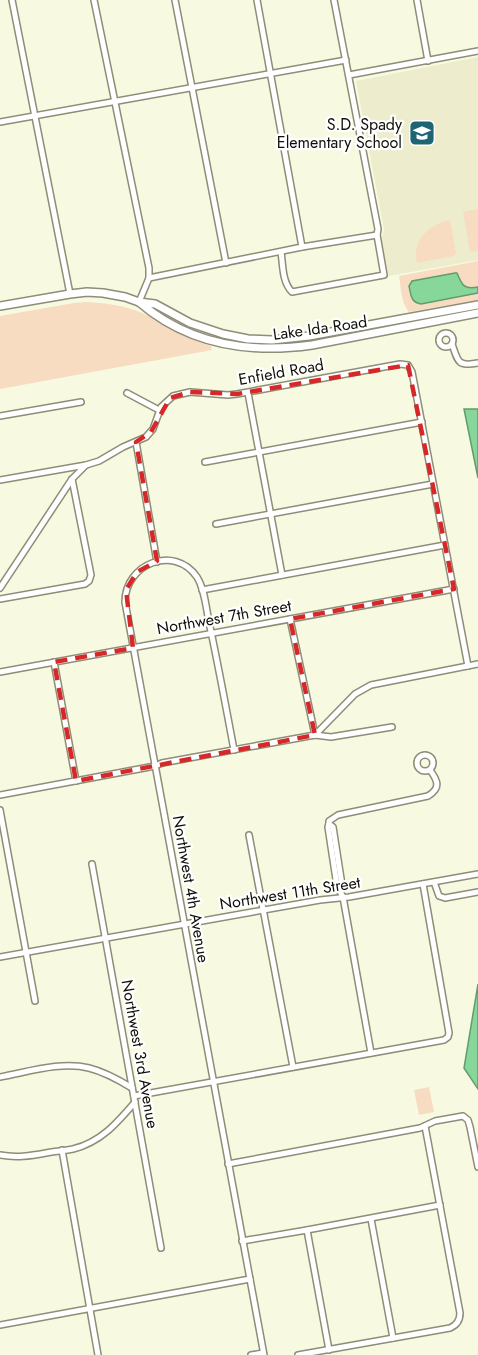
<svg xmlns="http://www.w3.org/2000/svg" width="478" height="1355" font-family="Jost,sans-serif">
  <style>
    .built { fill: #ededcd }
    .green { fill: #f7dcc2 }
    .water { fill: #86d799; stroke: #639b6e; stroke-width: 1.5 }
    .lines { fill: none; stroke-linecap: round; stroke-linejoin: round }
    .minor-casing { stroke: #8d8d78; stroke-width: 8 }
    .tertiary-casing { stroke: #8d8d78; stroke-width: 10 }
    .minor { stroke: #fff; stroke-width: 5 }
    .tertiary { stroke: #fff; stroke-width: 7 }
    .marked { fill: none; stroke: #d62828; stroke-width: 4.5; stroke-dasharray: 12 8; stroke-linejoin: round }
    .labels { text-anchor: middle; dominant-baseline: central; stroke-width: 4.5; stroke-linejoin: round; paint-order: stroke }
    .poi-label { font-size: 16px; fill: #101008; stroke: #fff; text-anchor: end }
    .street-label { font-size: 16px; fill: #101008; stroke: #fff }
  </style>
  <rect width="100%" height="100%" fill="#f8f9e1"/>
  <polygon class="built" points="478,57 478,260 389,276 381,242 384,229 356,81"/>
  <g class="green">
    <polygon points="478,209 478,251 470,252 463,212"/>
    <path d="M450,220L456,253L454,256L417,263C411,241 429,224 450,220Z"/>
    <path d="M478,261V300L409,312C401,303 401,288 399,276Z"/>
    <path d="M86,302C105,303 124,305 142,313C166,323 186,339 211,346L212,350L0,389V316L74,303Z"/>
    <polygon points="429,1087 434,1112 419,1115 414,1090"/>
  </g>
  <g class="water">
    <path d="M455,273H457C462,285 464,290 478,287V293L421,304C410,302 411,294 409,286L412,281Z"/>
    <polygon points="464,409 478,409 478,478"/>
    <polygon points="478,984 478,1089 464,1068"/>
  </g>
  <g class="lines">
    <defs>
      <g id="minor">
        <polyline points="12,0 70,294"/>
        <polyline points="94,0 149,268 149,278 139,302"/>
        <polyline points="175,0 226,263"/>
        <polyline points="257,0 302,247"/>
        <polyline points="417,0 428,61"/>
        <polyline points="349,75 478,51"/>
        <polyline points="0,122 346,60"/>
        <path d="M281,252C283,265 282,282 292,292L384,275L377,235L378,229L334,0"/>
        <polyline points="149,278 302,247 377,235"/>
        <circle cx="446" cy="340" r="7"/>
        <path d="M452,344C458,361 457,367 478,363"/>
        <polyline points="127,393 159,410"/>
        <polyline points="248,393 282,575"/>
        <polyline points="0,416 81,402"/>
        <polyline points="136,442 157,562"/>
        <polyline points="205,462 422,422"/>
        <polyline points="0,480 86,465"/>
        <polyline points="216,524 433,484"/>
        <polyline points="0,588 72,479 86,465 99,461 123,447 146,437 153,429 161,407 173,396 190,392 228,395 237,394 400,364 408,365 412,372 468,666"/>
        <polyline points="202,590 445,545"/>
        <polyline points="0,599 85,584 89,581 91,575 72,479"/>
        <polyline points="290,619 315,735"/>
        <polyline points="54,662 76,781"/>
        <polyline points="0,672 454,589"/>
        <polyline points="315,735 355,694 371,685 478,664"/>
        <path d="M234,750C226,707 218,664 209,622C206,608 205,590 197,577C174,544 125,564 125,602L264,1355"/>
        <circle cx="425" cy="763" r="8"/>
        <polyline points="0,795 155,766 162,763 315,735 331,737 392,727"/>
        <polyline points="0,810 35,1001"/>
        <polyline points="329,824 328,827 337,886 343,897 371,1053"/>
        <path d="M329,824V821L338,815L428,796C441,788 438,781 430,770"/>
        <polyline points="329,824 333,827 342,885 340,891"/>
        <polyline points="249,835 293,1067"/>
        <polyline points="92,864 161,1248"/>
        <polyline points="434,882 439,896 445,898 478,892"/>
        <polyline points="0,957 320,900 349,897 478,874"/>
        <path d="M0,1077C28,1072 61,1061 89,1068C105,1072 119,1080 132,1088"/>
        <polyline points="134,1096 444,1040 448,1037 449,1033 423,884"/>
        <polyline points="62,1150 98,1355"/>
        <path d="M0,1155C16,1158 30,1156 46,1153C55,1151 64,1151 73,1149C101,1142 117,1123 135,1102"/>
        <polyline points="228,1164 420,1128 435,1121 463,1116 468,1120 470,1127 478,1167"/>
        <polyline points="371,1219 393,1338"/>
        <polyline points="307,1230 329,1350"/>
        <polyline points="242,1241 307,1230 440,1205"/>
        <polyline points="0,1325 250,1279"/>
        <polyline points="251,1355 263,1353"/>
        <path d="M298,1355L450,1328C457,1325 460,1320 460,1313L425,1126"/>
      </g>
      <g id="tertiary">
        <path d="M139,302C189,345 249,354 312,345L478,313"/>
        <polyline points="0,306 70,294 87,292 103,293 125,297 139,302 155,304 190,323 223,334 248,339 272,340 309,336 478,305"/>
      </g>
    </defs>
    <use href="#minor" class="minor-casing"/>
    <use href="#tertiary" class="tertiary-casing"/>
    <use href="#minor" class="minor"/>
    <use href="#tertiary" class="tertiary"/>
  </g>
  <path class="marked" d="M408,365L454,589L290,619L315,735L76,781L54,662L133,648L126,590L137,572L157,561L136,442L151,432L170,398L190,392L237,394Z"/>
  <defs>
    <symbol id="school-square" viewBox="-11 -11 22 22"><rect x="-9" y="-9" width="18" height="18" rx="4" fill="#1e6574" stroke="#fff"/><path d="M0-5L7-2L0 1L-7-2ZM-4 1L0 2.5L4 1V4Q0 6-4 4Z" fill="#fff"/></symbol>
  </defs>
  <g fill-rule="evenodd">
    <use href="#school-square" x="407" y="118" width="30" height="30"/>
  </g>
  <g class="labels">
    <g class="poi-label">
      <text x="402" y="124">S.D. Spady<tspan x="402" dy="18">Elementary School</tspan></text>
    </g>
    <g class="street-label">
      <text transform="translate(320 328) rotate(-8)">Lake Ida Road</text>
      <text transform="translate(281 372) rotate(-10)">Enfield Road</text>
      <text transform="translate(224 617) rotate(-10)">Northwest 7th Street</text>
      <text transform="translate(191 889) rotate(80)">Northwest 4th Avenue</text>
      <text transform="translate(290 893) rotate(-9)">Northwest 11th Street</text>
      <text transform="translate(140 1054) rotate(80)">Northwest 3rd Avenue</text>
    </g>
  </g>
</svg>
